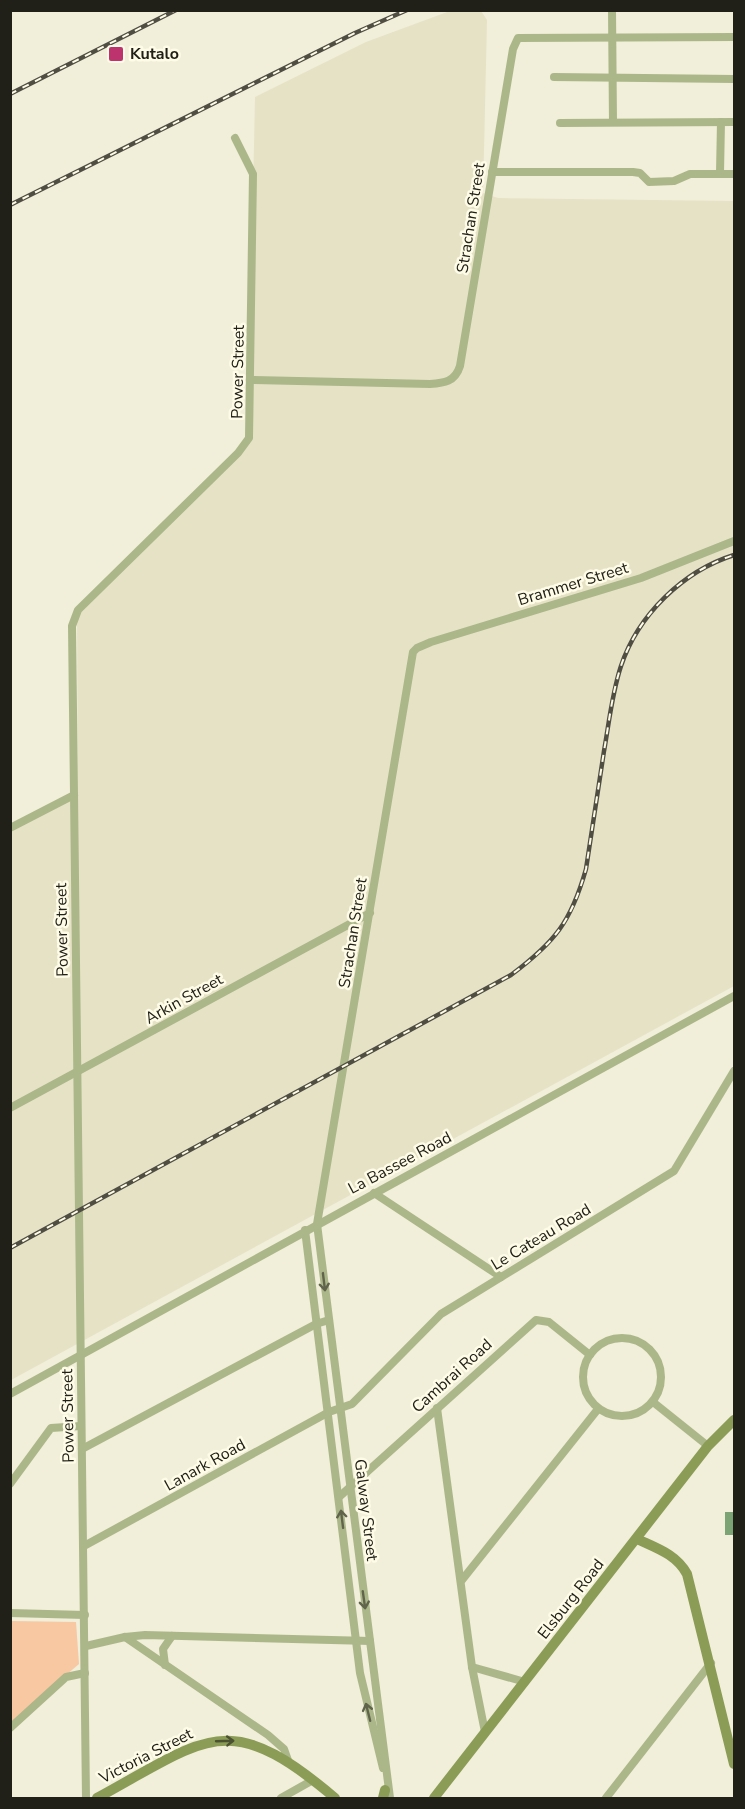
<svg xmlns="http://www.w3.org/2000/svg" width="745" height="1809" font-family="'Nunito Sans',sans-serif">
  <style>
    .built { fill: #e6e2c6 }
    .green { fill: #f8c8a2 }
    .water { fill: #7ba373 }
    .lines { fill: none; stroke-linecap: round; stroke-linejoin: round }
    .minor { stroke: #abb789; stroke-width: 8 }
    .secondary { stroke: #8b9c56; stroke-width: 10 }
    .rail-casing { stroke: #504e43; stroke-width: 4.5 }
    .rail { stroke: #fefbe7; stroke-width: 2; stroke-dasharray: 7; stroke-linecap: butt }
    .oneway { stroke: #5f644b }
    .oneway2 { stroke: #4b5231 }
    .poi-dot { fill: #bd336d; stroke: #fefbe7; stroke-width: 2 }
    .labels { text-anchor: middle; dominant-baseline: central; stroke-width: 5; stroke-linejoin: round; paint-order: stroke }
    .poi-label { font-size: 16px; font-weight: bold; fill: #212018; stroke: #fefbe7; text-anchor: start }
    .street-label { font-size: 16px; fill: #212018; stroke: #fefbe7 }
  </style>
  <rect width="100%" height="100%" fill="#f1eeda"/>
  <polygon class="built" points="450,11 481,11 487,20 483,193 498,198 734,201 734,986 11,1380 11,830 78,793 77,613 248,437 255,97 366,42"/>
  <polygon class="green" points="11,1621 76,1622 79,1664 11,1722"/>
  <rect class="water" x="725" y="1512" width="9" height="23"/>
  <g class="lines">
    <g class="minor">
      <polyline points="612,10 613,122"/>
      <polyline points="554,77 734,79"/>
      <polyline points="560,123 734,122"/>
      <polyline points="492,172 633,172 640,173 649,182 674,181 690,174 734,174"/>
      <polyline points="720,173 721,122"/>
      <path d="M251,380L430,384C444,383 455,382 460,366L513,49L518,38L734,37"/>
      <polyline points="10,828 74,795"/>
      <polyline points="10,1108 370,913"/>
      <polyline points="374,1193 501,1277"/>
      <polyline points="305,1230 360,1673 383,1768"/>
      <circle cx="622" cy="1377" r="39"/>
      <polyline points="10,1394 734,996"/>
      <polyline points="653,1402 708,1446"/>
      <polyline points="437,1408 472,1667 485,1732"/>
      <polyline points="82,1449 316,1324 329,1320"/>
      <polyline points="10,1484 51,1428 81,1426"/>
      <polyline points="339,1497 536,1320 549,1322 590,1355"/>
      <polyline points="84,1546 329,1412 352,1404 441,1314 674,1171 734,1071"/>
      <polyline points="462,1580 598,1409"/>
      <polyline points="10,1613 85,1615"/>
      <polyline points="125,1637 268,1735 284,1749 289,1763"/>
      <polyline points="86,1646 125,1637 145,1635 370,1641"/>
      <polyline points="165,1665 163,1649 172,1636"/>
      <polyline points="472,1667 525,1682"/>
      <polyline points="10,1728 66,1677 85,1673"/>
      <polyline points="86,1798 72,626 78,610 238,453 249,438 253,174 235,138"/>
      <polyline points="281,1798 313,1780"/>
      <polyline points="390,1798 317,1224 413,652 417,648 431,642 641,578 734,541"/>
      <polyline points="606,1798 711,1663"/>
    </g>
    <g class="secondary">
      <path d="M637,1539C656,1548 676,1554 687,1574L734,1764"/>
      <path d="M97,1798C207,1738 228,1707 335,1798"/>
      <polyline points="383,1798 385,1790"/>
      <polyline points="434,1798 708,1446 734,1420"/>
    </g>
    <defs>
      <g id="rail">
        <polyline points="10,94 176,10"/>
        <polyline points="10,205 355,33 407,10"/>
        <path d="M10,1248L511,975C555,942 571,922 586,869C592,829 598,790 604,751C609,723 612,693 621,666C638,615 683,571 734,555"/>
      </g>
    </defs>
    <use href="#rail" class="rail-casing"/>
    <use href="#rail" class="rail"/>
  </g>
  <defs><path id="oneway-shaft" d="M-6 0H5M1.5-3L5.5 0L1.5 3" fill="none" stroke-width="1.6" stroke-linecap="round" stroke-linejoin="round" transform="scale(1.5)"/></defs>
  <g class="oneway">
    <use href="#oneway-shaft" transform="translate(324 1282) rotate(83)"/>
    <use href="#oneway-shaft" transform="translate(342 1519) rotate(-97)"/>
    <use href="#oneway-shaft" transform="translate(364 1600) rotate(82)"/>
    <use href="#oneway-shaft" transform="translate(368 1712) rotate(-104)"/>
  </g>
  <use class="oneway2" href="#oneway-shaft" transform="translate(225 1741) rotate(-2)"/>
  <rect class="poi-dot" x="108" y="46" width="16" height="16" rx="3"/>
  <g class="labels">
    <g class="poi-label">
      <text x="130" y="54">Kutalo</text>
    </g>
    <g class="street-label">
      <text transform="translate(471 218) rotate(-81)">Strachan Street</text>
      <text transform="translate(238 372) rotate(-89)">Power Street</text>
      <text transform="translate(573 584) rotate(-17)">Brammer Street</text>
      <text transform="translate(62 930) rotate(-91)">Power Street</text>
      <text transform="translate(353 933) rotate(-81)">Strachan Street</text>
      <text transform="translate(184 999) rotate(-29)">Arkin Street</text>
      <text transform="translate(400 1163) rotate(-28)">La Bassee Road</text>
      <text transform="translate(541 1237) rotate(-31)">Le Cateau Road</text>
      <text transform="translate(452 1376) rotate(-42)">Cambrai Road</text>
      <text transform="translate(68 1416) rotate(-91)">Power Street</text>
      <text transform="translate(205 1465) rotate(-29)">Lanark Road</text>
      <text transform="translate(366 1510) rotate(83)">Galway Street</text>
      <text transform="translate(571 1599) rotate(-52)">Elsburg Road</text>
      <text transform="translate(146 1756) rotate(-27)">Victoria Street</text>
    </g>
  </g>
  <rect width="745" height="1809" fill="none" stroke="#212018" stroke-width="24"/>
</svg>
